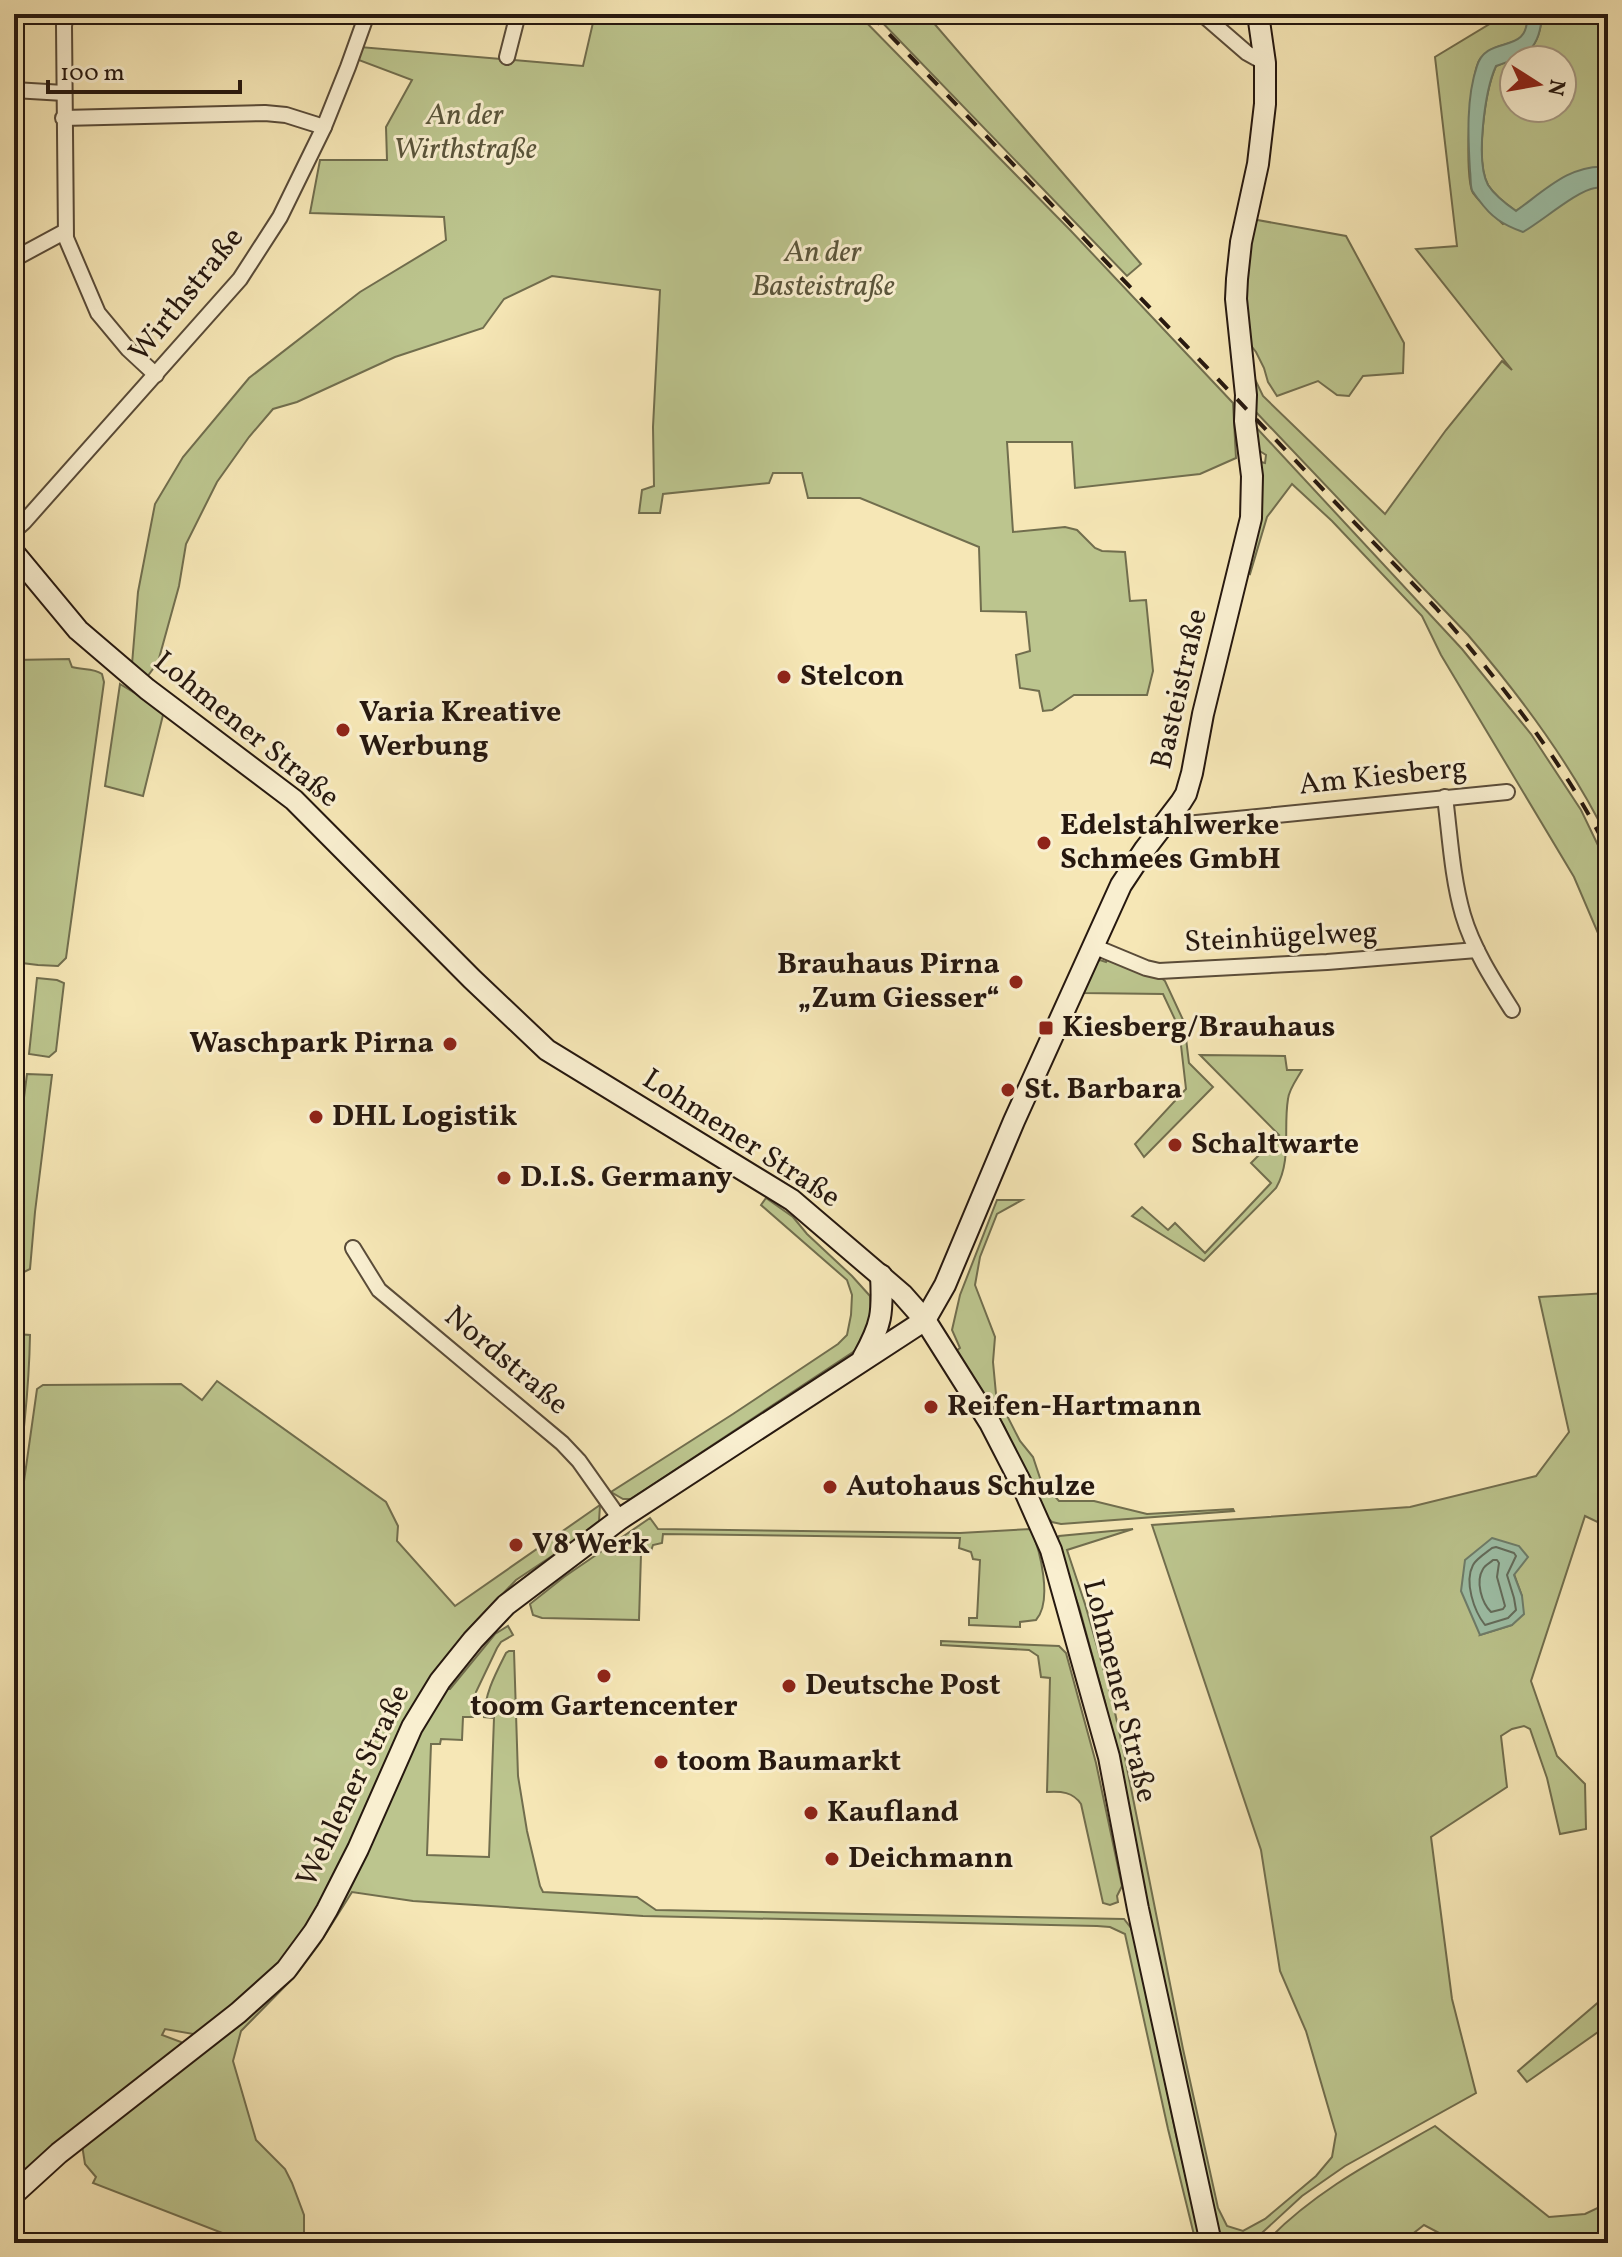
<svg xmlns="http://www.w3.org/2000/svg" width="1622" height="2257" font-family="Vollkorn,serif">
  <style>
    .green { fill: #bcc58e; stroke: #716e4e; stroke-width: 2; fill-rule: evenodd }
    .water { fill: #9dc1a9; stroke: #6d7d6b; stroke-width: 2 }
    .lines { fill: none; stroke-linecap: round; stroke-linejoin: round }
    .shore { stroke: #626c5c; stroke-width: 2 }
    .street-casing { stroke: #5a4c39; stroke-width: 18 }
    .secondary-casing { stroke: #26180f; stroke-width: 24 }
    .street { stroke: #f9efd0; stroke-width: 14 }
    .secondary { stroke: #f9efd0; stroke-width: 20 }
    .rail { stroke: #26180f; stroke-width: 4; stroke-dasharray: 14 14; stroke-linecap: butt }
    .poi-dot { fill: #8f2418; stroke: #f9efd0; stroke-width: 3 }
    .labels { text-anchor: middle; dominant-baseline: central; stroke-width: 6; stroke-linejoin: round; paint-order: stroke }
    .park-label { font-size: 30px; font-style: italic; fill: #5a553b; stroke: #f9efd0 }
    .street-label { font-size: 30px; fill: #26180f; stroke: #f9efd0 }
    .poi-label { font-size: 30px; font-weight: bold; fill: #26180f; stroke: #f9efd0; text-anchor: start }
  </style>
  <rect width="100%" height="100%" fill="#f6e7b6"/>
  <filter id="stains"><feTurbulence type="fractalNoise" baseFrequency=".0025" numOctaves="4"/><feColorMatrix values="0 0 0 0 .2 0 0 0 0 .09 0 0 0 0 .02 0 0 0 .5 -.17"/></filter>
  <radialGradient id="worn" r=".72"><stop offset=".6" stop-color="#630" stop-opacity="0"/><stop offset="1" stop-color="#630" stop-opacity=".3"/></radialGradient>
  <g class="green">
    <polygon points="595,14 858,14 1071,231 1233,403 1236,458 1200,474 1075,488 1072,442 1007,442 1013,532 1065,527 1077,530 1095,548 1102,551 1125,552 1130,601 1146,600 1153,671 1147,695 1074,695 1052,710 1043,711 1039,691 1020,688 1016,655 1030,651 1026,612 981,611 979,547 860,498 808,498 802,473 773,473 769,483 663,494 660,513 639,513 642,490 654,486 653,427 660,290 552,276 504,299 483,328 395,357 297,402 273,409 249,437 217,482 186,544 179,586 158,662 147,677 132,664 138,592 155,504 183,457 249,378 360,292 446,240 444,217 310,213 320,160 387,160 386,127 412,80 356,59 360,47 583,66"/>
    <polygon points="874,14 926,14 1141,264 1127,276"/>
    <path d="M1502,14H1527C1530,54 1499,35 1480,59C1469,74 1464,178 1473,193C1481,204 1493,214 1503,224L1551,187L1516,211C1506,204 1495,196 1488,185C1475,161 1485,91 1496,66C1527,54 1540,50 1542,14H1608V839C1572,765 1522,698 1468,635L1254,410L1251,371L1263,396L1385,514L1446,430L1502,361L1512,370L1416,249L1457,246L1435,57L1501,17ZM1514,60H1562V108H1514Z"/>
    <polygon points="1252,219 1346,236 1404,343 1403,373 1363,376 1349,396 1337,395 1318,381 1277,396 1268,382 1264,368 1256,352 1249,343 1243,296"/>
    <polygon points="1253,424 1462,649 1531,734 1581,810 1608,866 1608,961 1598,933 1574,877 1441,655 1422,616 1332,521 1292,484 1267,517 1250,574 1246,572 1257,461 1265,463 1266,455 1255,448"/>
    <path d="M69,659L72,667C82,670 94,668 102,674L104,682L66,958L58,966L38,965L14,962V660Z"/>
    <polygon points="120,684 164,711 143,796 105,786"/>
    <polygon points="1108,958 1159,976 1165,981 1184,1022 1189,1063 1213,1087 1144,1157 1135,1144 1186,1089 1179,1028 1163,994 1082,993 1096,962 1100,960 1106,962"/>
    <polygon points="37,978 57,980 64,983 56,1051 49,1057 29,1054"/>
    <path d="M1200,1055L1285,1056L1287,1070H1302C1297,1079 1289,1089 1288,1099C1283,1129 1292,1160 1276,1188L1204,1261L1132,1216L1142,1207L1168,1230L1175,1223L1205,1253L1271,1183L1251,1163L1279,1135Z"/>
    <polygon points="27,1074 52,1075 35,1212 30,1269 20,1274 15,1290 14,1304 14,1144 18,1144"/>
    <polygon points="766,1198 793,1217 807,1234 852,1276 870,1296 871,1316 865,1341 853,1352 631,1499 623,1499 611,1492 733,1414 838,1344 847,1335 851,1315 852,1295 847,1280 761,1205"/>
    <polygon points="997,1200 1022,1200 997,1214 980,1257 975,1285 995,1337 993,1362 996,1394 1020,1441 1033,1457 1041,1481 1059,1501 1094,1501 1147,1514 1233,1509 1234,1511 1061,1524 1052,1522 1044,1514 1004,1426 956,1351 960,1348 952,1330 960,1295"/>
    <path d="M1608,1293V1527L1585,1516L1531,1681L1557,1756L1585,1784L1586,1829L1560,1834L1547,1778L1530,1729L1524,1726L1512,1729L1501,1736L1507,1787L1431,1837L1452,1999L1476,2093L1345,2166L1302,2196L1251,2243H1222L1217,2237L1146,1907L1105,1702L1079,1607L1056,1543L1059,1536L1133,1529L1067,1550L1085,1604L1112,1699L1125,1758L1183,2049L1218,2208L1227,2226L1243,2231L1265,2219L1316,2176L1332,2157L1336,2134L1306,2031L1280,1971L1261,1850L1152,1525L1410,1507L1536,1476L1569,1432L1539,1297ZM1519,1546L1514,1574L1522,1596L1512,1625L1480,1635Z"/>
    <path d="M14,1313L16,1334L30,1335C29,1393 22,1449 14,1507Z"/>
    <polygon points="217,1381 386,1502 398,1526 397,1541 455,1606 600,1505 599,1521 564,1548 516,1580 472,1626 425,1693 324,1906 283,1963 199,2035 165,2029 162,2035 181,2042 183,2049 14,2182 14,1552 37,1389 43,1385 181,1384 202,1400"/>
    <path d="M650,1518L658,1529L960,1533L1031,1529C1040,1550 1053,1601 1036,1620L1020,1622V1627L969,1625V1618H977L980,1560L973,1559L971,1552L959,1548L960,1538L663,1534L662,1543L653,1545L650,1554H641L639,1620L542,1618L533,1615L530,1604L564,1577Z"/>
    <path d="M508,1626L513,1635L501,1642L497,1648L476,1692L473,1717H463L462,1740L441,1739L440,1744H431L427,1855L489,1857L494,1718L484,1717C485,1693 495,1675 506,1653L509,1651H514L518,1776L527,1831L540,1886L543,1892L637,1897L656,1910L1124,1919L1131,1928L1139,1954L1178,2144L1202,2243H1196L1168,2129L1125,1934L1110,1927L1097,1926L643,1916L413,1901L352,1892L320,1943L296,1975L241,2031L233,2061L256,2140L285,2169L292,2183L304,2215V2243H248L93,2183L96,2177L85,2164L82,2145L266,1997L418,1730L444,1689H450L495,1634Z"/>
    <path d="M941,1641L1059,1646L1066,1653L1096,1763L1122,1886L1117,1896L1118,1902L1110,1905L1103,1903L1081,1804C1073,1792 1061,1791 1047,1792L1050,1678L1041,1677L1038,1656L1029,1650L941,1645Z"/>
    <polygon points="1608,1994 1608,2025 1527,2082 1518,2071"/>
    <path d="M1435,2126L1549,2217L1585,2214L1608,2203V2243H1458L1424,2225L1401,2243H1265C1313,2192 1375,2160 1435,2126Z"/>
  </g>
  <g class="water">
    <path d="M1527,14H1542C1540,50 1527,55 1496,66C1485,90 1475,161 1488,185C1495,196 1506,204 1516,211C1544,191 1571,163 1608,167V188C1604,188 1599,187 1595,188C1578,190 1541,222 1523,232C1503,225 1491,217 1479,200C1478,199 1472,191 1472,190C1470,185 1471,177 1470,171C1468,138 1466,98 1477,66C1487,33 1530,57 1527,14Z"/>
    <polygon points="1492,1538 1519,1546 1528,1557 1514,1575 1522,1596 1524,1614 1512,1625 1480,1635 1461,1591 1465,1560"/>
  </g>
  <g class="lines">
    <g class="shore">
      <path d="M1496,1547L1514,1553L1516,1556L1507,1575L1514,1598L1516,1610L1508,1618L1485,1625C1474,1611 1464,1582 1473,1565C1476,1559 1487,1552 1492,1548Z"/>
      <path d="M1493,1560H1497L1499,1563L1497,1577L1505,1606L1503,1609L1491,1612C1482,1603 1475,1582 1483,1569C1485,1565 1490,1563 1493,1560Z"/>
    </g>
    <defs>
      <g id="street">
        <polyline points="66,14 64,26 66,238 98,313 128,349 156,375"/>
        <polyline points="1202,14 1247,53 1265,63"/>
        <polyline points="507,57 518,14"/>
        <polyline points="14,90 64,93"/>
        <polyline points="63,118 265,113 286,115 324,127"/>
        <polyline points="14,259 64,232"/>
        <polyline points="14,531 24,522 240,279 280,217 324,127 348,67 367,14"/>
        <path d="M1445,797C1450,836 1452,877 1463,915C1473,949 1493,980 1512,1010"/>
        <polyline points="1171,816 1186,824 1507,792"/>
        <polyline points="1093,946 1146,968 1159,971 1327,962 1477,950"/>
        <polyline points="353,1248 379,1290 562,1443 579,1461 620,1519"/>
      </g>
      <g id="secondary">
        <polyline points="14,553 78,630 147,689 294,800 472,979 547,1050 792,1200 902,1294 925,1320 990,1423 1023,1487 1051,1550 1109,1757 1138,1909 1211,2243"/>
        <path d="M863,1358C882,1324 883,1313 881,1275"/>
        <polyline points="14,2194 59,2153 238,2013 286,1970 314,1932 327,1910 358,1849 412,1727 440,1681 473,1640 506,1605 620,1519 925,1320 945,1285 1014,1121 1121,885 1145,849 1181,802 1186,794 1192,773 1203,714 1251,518 1252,476 1245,421 1246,395 1236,299 1237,279 1241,242 1258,164 1265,104 1265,63 1258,14"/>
      </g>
    </defs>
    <use href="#street" class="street-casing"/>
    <use href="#secondary" class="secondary-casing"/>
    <use href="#street" class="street"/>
    <use href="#secondary" class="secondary"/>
    <path class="rail" d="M870,14L1436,608C1501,683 1564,762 1608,851"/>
  </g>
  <g class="poi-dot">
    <circle cx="784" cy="677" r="8"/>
    <circle cx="343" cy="730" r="8"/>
    <circle cx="1044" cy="843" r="8"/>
    <circle cx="1016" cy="982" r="8"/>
    <rect x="1038" y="1020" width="16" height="16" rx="4"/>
    <circle cx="450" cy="1044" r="8"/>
    <circle cx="1008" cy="1090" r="8"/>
    <circle cx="316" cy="1117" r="8"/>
    <circle cx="1175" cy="1145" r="8"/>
    <circle cx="504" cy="1178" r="8"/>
    <circle cx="931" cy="1407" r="8"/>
    <circle cx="830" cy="1487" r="8"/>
    <circle cx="516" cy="1545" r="8"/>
    <circle cx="604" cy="1676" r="8"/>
    <circle cx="789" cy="1686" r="8"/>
    <circle cx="661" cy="1762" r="8"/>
    <circle cx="811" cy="1813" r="8"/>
    <circle cx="832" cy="1859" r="8"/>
  </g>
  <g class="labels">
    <g class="park-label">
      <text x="465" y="116">An der<tspan x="465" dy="34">Wirthstraße</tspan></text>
      <text x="823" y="253">An der<tspan x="823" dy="34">Basteistraße</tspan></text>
    </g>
    <g class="street-label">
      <text transform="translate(187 295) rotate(-51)">Wirthstraße</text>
      <text transform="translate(1180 689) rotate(-77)">Basteistraße</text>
      <text transform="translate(246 730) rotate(39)">Lohmener Straße</text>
      <text transform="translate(1383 777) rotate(-6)">Am Kiesberg</text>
      <text transform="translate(1281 938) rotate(-3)">Steinhügelweg</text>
      <text transform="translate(741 1139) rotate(33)">Lohmener Straße</text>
      <text transform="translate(506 1361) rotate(40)">Nordstraße</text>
      <text transform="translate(1119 1691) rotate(76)">Lohmener Straße</text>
      <text transform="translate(354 1786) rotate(-64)">Wehlener Straße</text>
    </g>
    <g class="poi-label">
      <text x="800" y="677">Stelcon</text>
      <text x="359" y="713">Varia Kreative<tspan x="359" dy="34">Werbung</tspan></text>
      <text x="1060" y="826">Edelstahlwerke<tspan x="1060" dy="34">Schmees GmbH</tspan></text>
      <text x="1000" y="965" text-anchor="end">Brauhaus Pirna<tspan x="1000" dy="34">„Zum Giesser“</tspan></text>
      <text x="1062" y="1028">Kiesberg/Brauhaus</text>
      <text x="434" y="1044" text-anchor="end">Waschpark Pirna</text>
      <text x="1024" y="1090">St. Barbara</text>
      <text x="332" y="1117">DHL Logistik</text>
      <text x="1191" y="1145">Schaltwarte</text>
      <text x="520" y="1178">D.I.S. Germany</text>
      <text x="947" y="1407">Reifen-Hartmann</text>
      <text x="846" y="1487">Autohaus Schulze</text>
      <text x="532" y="1545">V8 Werk</text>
      <text x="805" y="1686">Deutsche Post</text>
      <text x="604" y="1707" text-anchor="middle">toom Gartencenter</text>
      <text x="677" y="1762">toom Baumarkt</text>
      <text x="827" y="1813">Kaufland</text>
      <text x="848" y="1859">Deichmann</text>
    </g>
  </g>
  <rect width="1622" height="2257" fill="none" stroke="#f6e7b6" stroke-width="48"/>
  <rect x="16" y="16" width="1590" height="2225" fill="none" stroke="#26180f" stroke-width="4"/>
  <rect x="24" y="24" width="1574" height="2209" fill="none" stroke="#26180f" stroke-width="2"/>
  <g transform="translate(1538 84) rotate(101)"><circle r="38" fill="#f9efd0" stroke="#a59983" stroke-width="2"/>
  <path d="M0-6L14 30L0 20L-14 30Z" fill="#8f2418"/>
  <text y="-12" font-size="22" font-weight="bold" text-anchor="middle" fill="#26180f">N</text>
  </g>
  <path d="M48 80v12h192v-12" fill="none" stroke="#26180f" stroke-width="4"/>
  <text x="60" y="80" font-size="24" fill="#26180f" stroke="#f9efd0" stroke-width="6" paint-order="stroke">100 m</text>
  <rect width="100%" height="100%" filter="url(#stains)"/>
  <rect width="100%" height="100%" fill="url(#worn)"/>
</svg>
